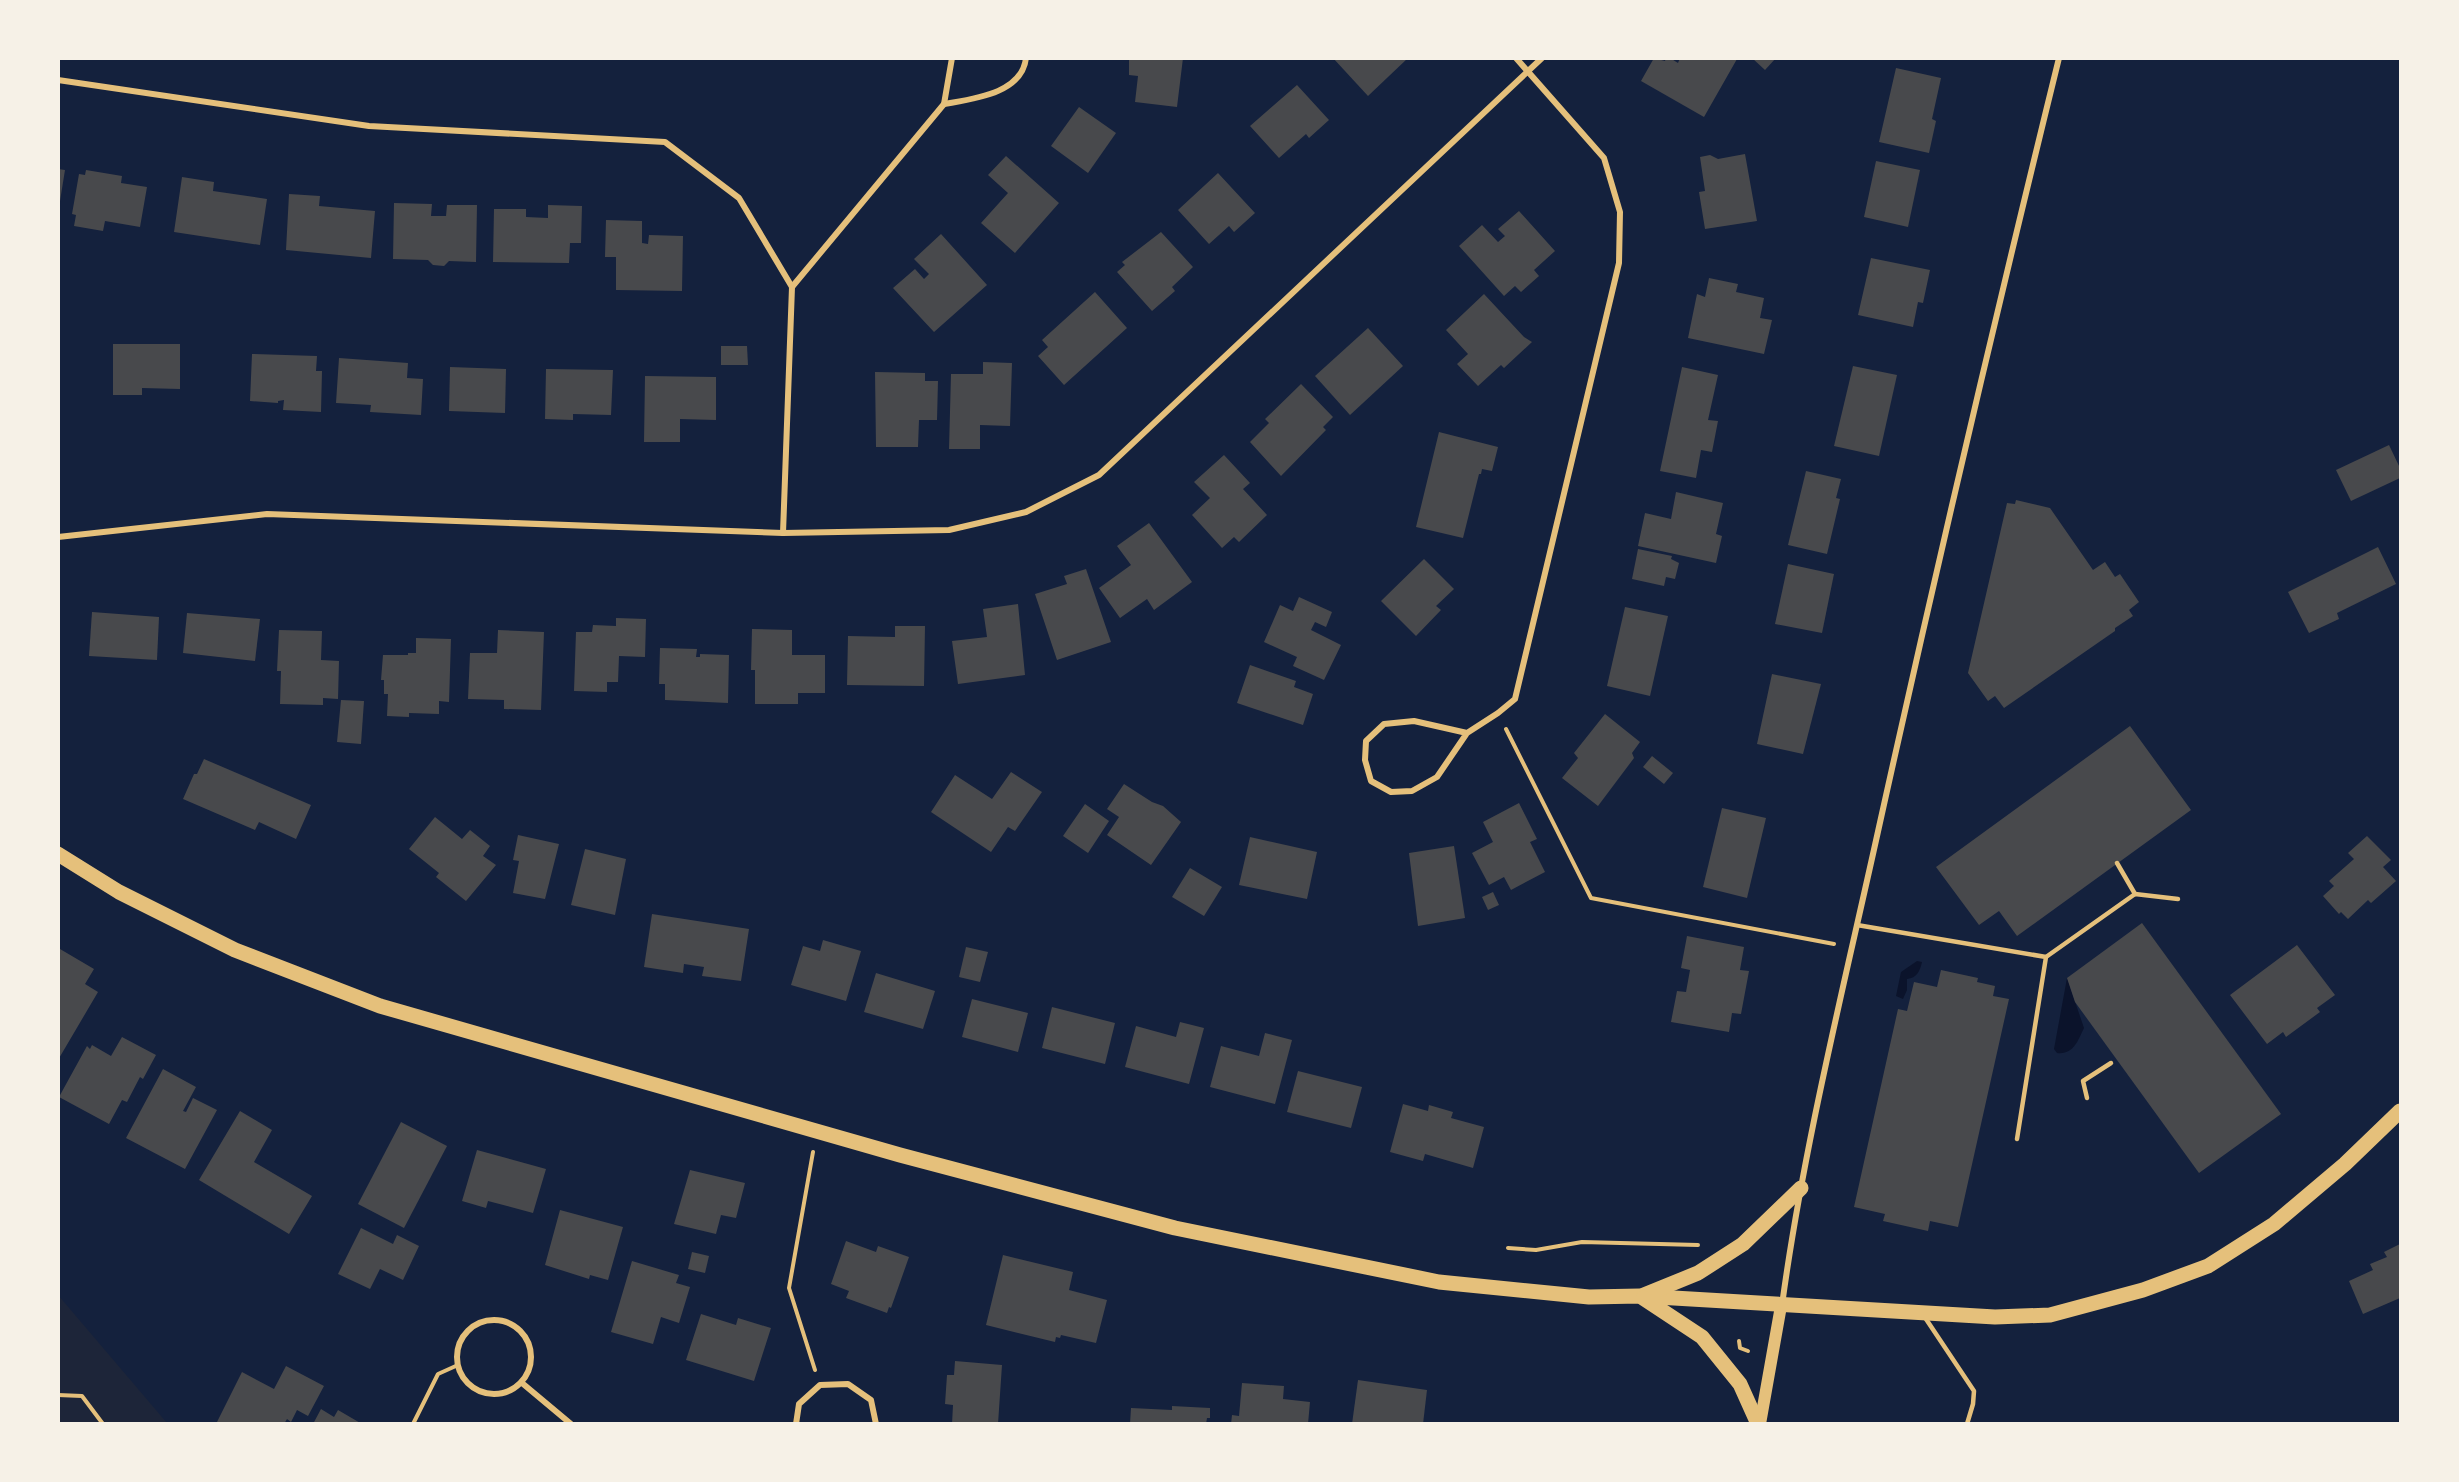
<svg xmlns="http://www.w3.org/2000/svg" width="2459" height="1482" font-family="'Crimson Pro',serif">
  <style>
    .green { fill: #1d2539 }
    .water { fill: #0b132b }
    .building { fill: #48494c }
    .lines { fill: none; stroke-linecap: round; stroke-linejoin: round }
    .path { stroke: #e5c07b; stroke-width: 4 }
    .service { stroke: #e5c07b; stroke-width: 4.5 }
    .minor { stroke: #e5c07b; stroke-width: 6 }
    .secondary { stroke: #e5c07b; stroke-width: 12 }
    .primary { stroke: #e5c07b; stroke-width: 15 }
  </style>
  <rect width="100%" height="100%" fill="#14213d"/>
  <polygon class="green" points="58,1295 167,1423 59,1423"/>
  <g class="water">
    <path d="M1917,961L1922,962C1920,971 1917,978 1907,979V990L1903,999L1896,996L1901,972Z"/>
    <path d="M2067,978L2084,1028C2078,1040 2074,1055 2057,1053L2054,1049Z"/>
  </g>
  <g class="building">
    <polygon points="1129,58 1183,58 1177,107 1135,102 1138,76 1129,75"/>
    <polygon points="1333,58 1408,58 1368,96"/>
    <polygon points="1654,58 1665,61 1666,58 1670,58 1678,63 1680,58 1737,59 1704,117 1641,81"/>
    <polygon points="1752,58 1776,58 1765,70"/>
    <polygon points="1896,68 1941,78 1932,119 1936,121 1929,153 1879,142"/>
    <polygon points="1297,85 1329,120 1309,138 1306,134 1279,158 1250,126"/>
    <polygon points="1079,107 1116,133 1088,173 1051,146"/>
    <polygon points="1745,154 1757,221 1705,229 1699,192 1705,191 1700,157 1710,155 1718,159"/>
    <polygon points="1006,156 1059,203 1015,253 981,223 1008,193 988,175"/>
    <polygon points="1876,161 1920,170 1908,227 1864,217"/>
    <polygon points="58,169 65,170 60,201 58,201"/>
    <polygon points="86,170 122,176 121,183 147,187 140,227 105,221 103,231 74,226 76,215 72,214 79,174 85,175"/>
    <polygon points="1218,173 1255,213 1234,232 1229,226 1209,244 1178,210"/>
    <polygon points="182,177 214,182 213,191 267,199 260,245 174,232"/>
    <polygon points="289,194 320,196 319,206 375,211 371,258 286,250"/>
    <polygon points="394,203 432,204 431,216 446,216 447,205 477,205 476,262 449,261 444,266 433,265 428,260 393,259"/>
    <polygon points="548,205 582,206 581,243 570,243 569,263 493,262 494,209 526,209 526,217 548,218"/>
    <polygon points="1519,211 1555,251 1534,270 1539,276 1521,292 1515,286 1504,296 1459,246 1482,225 1498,242 1505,236 1498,229"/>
    <polygon points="606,220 642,221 642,243 648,244 649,235 683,236 682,291 616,290 616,257 605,257"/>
    <polygon points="1161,232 1193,267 1172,287 1175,291 1152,311 1117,272 1125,265 1122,262"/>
    <polygon points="941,234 987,285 934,332 893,288 915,269 924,279 929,274 914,259"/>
    <polygon points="1871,258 1930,270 1923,303 1918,302 1913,327 1858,315"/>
    <polygon points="1709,278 1738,284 1736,292 1764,298 1760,318 1772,320 1764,354 1688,338 1697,294 1705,297"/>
    <polygon points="1095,292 1127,328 1064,385 1038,356 1048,347 1042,340"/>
    <polygon points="1484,294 1524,337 1532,342 1504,368 1501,365 1478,386 1457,364 1468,354 1446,330"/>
    <polygon points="1368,328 1403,366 1350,415 1315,376"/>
    <polygon points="113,344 180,344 180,389 142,388 142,395 113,395"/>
    <polygon points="721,346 747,346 748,365 721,365"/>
    <polygon points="252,354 317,356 316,371 322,371 321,412 283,410 284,400 278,401 278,403 250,401"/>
    <polygon points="339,358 408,363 407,378 423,379 421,415 370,412 371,405 336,403"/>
    <polygon points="983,362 1012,363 1010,426 980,425 980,449 949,449 951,374 983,374"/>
    <polygon points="1853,366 1897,375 1879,456 1834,446"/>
    <polygon points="450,367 506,369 505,413 449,411"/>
    <polygon points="1682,367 1718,375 1708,420 1718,421 1712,452 1701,450 1696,478 1660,471"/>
    <polygon points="546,369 613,370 611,415 573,414 573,420 545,419"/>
    <polygon points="875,372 925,373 925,381 938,381 937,420 919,420 918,447 876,447"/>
    <polygon points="645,376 716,377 716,420 680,419 680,442 644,442"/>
    <polygon points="1301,384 1333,417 1323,427 1326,430 1281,476 1250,442 1269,423 1265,419"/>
    <polygon points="1439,432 1498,447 1492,471 1482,469 1481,474 1479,474 1463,538 1416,527"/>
    <polygon points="2389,445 2400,468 2400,478 2351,501 2336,470"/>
    <polygon points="1224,455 1250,483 1243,489 1267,515 1239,542 1234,537 1222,548 1192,515 1210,498 1194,482"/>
    <polygon points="1806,471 1841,479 1836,498 1840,499 1827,554 1788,545"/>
    <polygon points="1676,492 1723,503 1716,534 1722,536 1716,563 1638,546 1645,513 1671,519"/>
    <polygon points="2016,500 2050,508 2093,570 2105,562 2115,577 2120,574 2139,602 2129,610 2133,616 2115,628 2115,631 2004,708 1995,696 1988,701 1968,673 2007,503 2015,504"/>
    <polygon points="1149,523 1192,582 1154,610 1147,599 1120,618 1099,588 1131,565 1117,546"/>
    <polygon points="2378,547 2396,584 2337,613 2339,619 2309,633 2288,592"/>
    <polygon points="1638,549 1672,556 1671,559 1679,563 1675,579 1666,577 1664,586 1632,579"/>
    <polygon points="1424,559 1454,589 1436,606 1441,610 1416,636 1381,601"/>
    <polygon points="1788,564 1834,574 1822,633 1775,624"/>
    <polygon points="1086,569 1111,642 1057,660 1035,594 1067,584 1064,576"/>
    <polygon points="1299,597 1332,612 1326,627 1315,622 1311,630 1341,645 1324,680 1293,666 1297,657 1264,642 1280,605 1293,611"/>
    <polygon points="1018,604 1025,675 958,684 952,641 987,637 983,609"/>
    <polygon points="1625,607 1668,616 1650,696 1607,686"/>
    <polygon points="92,612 159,617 157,660 89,656"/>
    <polygon points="187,613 260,619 255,661 183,653"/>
    <polygon points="616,618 646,619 645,657 619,656 618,682 607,682 607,692 574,691 576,632 592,632 593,625 616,626"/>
    <polygon points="895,626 925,626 924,686 847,685 848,636 895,637"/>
    <polygon points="752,629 792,630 792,655 825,655 825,693 798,693 798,704 755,704 755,670 751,670"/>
    <polygon points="279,630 322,631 321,660 339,661 338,699 323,698 323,705 280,704 281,671 277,671"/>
    <polygon points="498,630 544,632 541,710 504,709 504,700 468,699 470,653 497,653"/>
    <polygon points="416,638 451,639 449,702 439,701 439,714 409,713 409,717 387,716 388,694 384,694 384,680 381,680 383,655 408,655 408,653 416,653"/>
    <polygon points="660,648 697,649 696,657 700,657 700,654 729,655 728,703 665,700 665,684 659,684"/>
    <polygon points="1250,665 1296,681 1294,687 1313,694 1303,725 1237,703"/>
    <polygon points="1772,674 1821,684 1803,754 1757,744"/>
    <polygon points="341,700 364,701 361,744 337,742"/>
    <polygon points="1605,714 1640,742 1632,753 1634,758 1598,806 1562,778 1578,758 1574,753"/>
    <polygon points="2130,726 2191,810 2017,936 1999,911 1979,925 1936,867"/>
    <polygon points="1652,756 1673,773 1664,784 1643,767"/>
    <polygon points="204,759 311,805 296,839 259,822 255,830 183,799 194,774 197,774"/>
    <polygon points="1011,772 1042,792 1015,831 1008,827 991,852 931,812 955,775 992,799"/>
    <polygon points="1124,784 1152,802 1163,806 1181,822 1151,865 1107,835 1119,817 1107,809"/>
    <polygon points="1519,803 1537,839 1530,842 1545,872 1511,890 1504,877 1489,885 1472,853 1493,842 1483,822"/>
    <polygon points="1085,804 1109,821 1088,853 1063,836"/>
    <polygon points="1722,808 1766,818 1747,898 1703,887"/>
    <polygon points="435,817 462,839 470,830 490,846 483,856 496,865 466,901 436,877 439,873 409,849"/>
    <polygon points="518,835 559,844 545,899 513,893 519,861 513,860"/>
    <polygon points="2367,836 2391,860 2383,867 2396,881 2371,903 2368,900 2348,919 2341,912 2339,914 2323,896 2334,886 2329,881 2354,859 2348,853"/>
    <polygon points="1250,837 1317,852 1307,899 1239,885"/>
    <polygon points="1454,846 1465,918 1418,926 1409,853"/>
    <polygon points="585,849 626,859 615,915 571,905"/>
    <polygon points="1190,868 1222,887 1204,916 1172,897"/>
    <polygon points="1493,892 1499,905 1488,910 1482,897"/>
    <polygon points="652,914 749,929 741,981 702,976 704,967 684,964 683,973 644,967"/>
    <polygon points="2142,923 2281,1114 2199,1173 2075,1002 2067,978"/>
    <polygon points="1687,936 1744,947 1740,970 1749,971 1741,1014 1732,1013 1729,1032 1671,1022 1677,991 1686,992 1690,970 1681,968"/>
    <polygon points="823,940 861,951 846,1001 791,985 803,946 820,951"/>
    <polygon points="2297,945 2335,995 2317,1008 2320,1012 2286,1037 2283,1032 2267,1044 2230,995"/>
    <polygon points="966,947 988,952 980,982 959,977"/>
    <polygon points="60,949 94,969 85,984 98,992 58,1060"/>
    <polygon points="1941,970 1978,978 1977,982 1995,986 1993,996 2009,999 1958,1227 1930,1221 1928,1231 1883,1221 1885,1214 1854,1207 1898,1009 1907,1011 1914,982 1937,987"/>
    <polygon points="876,973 935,991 923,1029 864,1012"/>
    <polygon points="972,999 1028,1013 1018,1052 962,1037"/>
    <polygon points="1052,1007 1115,1023 1105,1064 1042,1048"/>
    <polygon points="1180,1022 1204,1028 1189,1084 1125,1067 1136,1026 1176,1037"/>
    <polygon points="1265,1033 1292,1040 1275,1104 1210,1087 1221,1046 1259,1056"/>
    <polygon points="122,1037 156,1055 143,1079 140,1077 127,1102 122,1100 109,1124 59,1097 87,1046 90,1049 92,1045 111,1056"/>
    <polygon points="163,1069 196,1087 183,1111 186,1112 193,1098 217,1110 185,1169 126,1138"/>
    <polygon points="1298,1071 1362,1087 1351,1128 1287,1112"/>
    <polygon points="1403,1104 1428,1111 1429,1105 1453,1112 1451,1118 1484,1127 1473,1168 1425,1154 1423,1161 1390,1152"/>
    <polygon points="240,1111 272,1130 254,1162 312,1196 289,1234 199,1180"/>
    <polygon points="401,1122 447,1146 404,1228 358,1204"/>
    <polygon points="477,1150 546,1169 533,1213 488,1201 486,1208 462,1201"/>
    <polygon points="690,1170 745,1183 736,1218 721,1215 716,1234 674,1224"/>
    <polygon points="560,1210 623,1227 608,1280 590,1275 589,1279 545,1265"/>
    <polygon points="361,1228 393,1244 397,1235 419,1246 403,1280 380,1269 370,1289 338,1274"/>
    <polygon points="846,1241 876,1252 878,1246 909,1257 891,1308 889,1307 887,1313 846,1298 849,1291 831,1284"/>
    <polygon points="2400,1244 2400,1298 2363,1314 2349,1281 2373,1270 2370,1264 2387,1257 2384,1252"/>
    <polygon points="692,1252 709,1256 705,1273 688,1269"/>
    <polygon points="1003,1255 1073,1272 1069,1290 1107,1300 1096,1343 1061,1335 1060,1338 1056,1337 1055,1342 986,1325"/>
    <polygon points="632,1261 679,1275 676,1283 690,1287 679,1323 661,1317 653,1344 611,1332"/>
    <polygon points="701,1314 736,1325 738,1318 771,1328 754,1381 686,1360"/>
    <polygon points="955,1361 1002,1365 998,1424 952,1424 953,1405 945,1404 947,1375 954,1375"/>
    <polygon points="286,1366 324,1386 308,1416 297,1410 291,1422 287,1419 284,1424 216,1424 242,1372 274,1389"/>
    <polygon points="1358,1380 1427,1390 1423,1424 1352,1424"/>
    <polygon points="1242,1383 1284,1386 1283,1399 1310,1402 1308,1424 1231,1424 1232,1415 1239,1416"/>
    <polygon points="1172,1406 1210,1408 1210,1418 1207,1418 1206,1424 1130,1424 1131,1408 1172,1410"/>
    <polygon points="321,1409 334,1417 338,1410 362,1424 313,1424"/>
  </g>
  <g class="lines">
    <g class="path">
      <polyline points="1506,729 1591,898 1834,944"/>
      <polyline points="813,1152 789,1288 815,1370"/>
      <polyline points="1508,1248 1536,1250 1582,1242 1698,1245"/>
      <polyline points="1739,1341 1740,1348 1748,1351"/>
      <polyline points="58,1395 82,1396 103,1424"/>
      <polyline points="413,1424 438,1374 458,1365"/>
    </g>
    <g class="service">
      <polyline points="2117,863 2135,894"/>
      <polyline points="1857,925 2046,957 2017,1139"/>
      <polyline points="2046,957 2135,894 2178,899"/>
      <polyline points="2087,1098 2083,1081 2111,1063"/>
      <polyline points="1924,1316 1974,1391 1973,1404 1967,1424"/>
    </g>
    <g class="minor">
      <polyline points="58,80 369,126 665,142 739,198 792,287"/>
      <path d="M944,104C972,99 1022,94 1026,58"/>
      <polyline points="783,533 792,287 944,104 952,58"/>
      <polyline points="58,537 267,514 783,533 949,530 1026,512 1099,475 1542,58"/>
      <polyline points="1467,733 1414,721 1384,724 1366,741 1365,760 1371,781 1391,792 1412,791 1437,777 1467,733 1498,713 1515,699 1619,263 1620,212 1604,158 1516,58"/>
      <path d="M1782,1305C1804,1144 1844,986 1879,827C1936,570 1996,314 2059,58"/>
      <circle cx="494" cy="1357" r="37"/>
      <polyline points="522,1383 571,1424"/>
      <polyline points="796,1424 799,1404 820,1385 848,1384 871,1400 876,1424"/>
    </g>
    <polyline class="secondary" points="1760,1424 1781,1306"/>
    <g class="primary">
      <polyline points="58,854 119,892 235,950 380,1006 900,1155 1175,1228 1439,1282 1589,1297 1640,1296 1995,1317 2050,1315 2143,1290 2208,1266 2274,1224 2345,1164 2400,1111"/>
      <polyline points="1644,1295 1698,1273 1743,1244 1801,1188"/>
      <polyline points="1643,1298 1702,1337 1740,1384 1758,1424"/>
    </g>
  </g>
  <rect width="2459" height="1482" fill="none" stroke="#f6f1e7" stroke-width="120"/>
</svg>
